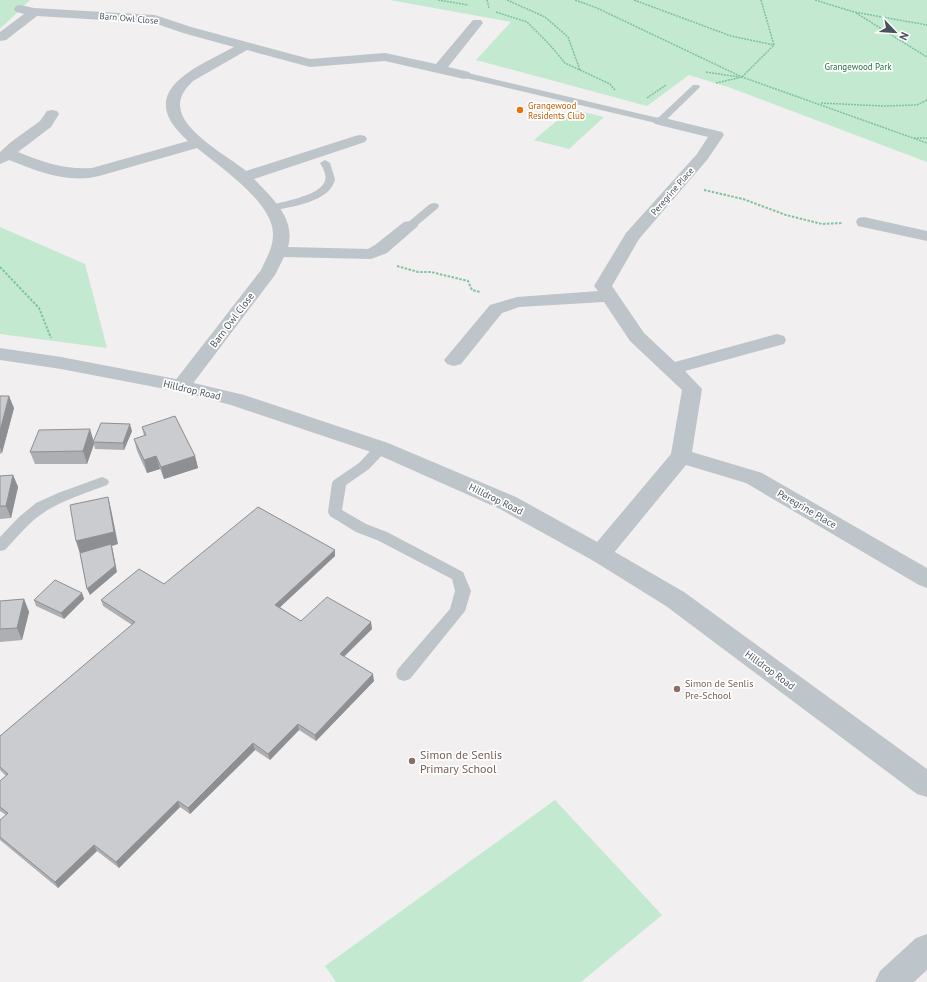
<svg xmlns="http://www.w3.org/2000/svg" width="927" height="982" font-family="'PT Sans',sans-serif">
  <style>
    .green { fill: #c3e9d0 }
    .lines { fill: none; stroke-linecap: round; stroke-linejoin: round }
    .path-far1 { stroke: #7fc39e; stroke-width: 1.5; stroke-dasharray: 2 1; stroke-linecap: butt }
    .path { stroke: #7fc39e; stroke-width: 2; stroke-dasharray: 2.5 1.5; stroke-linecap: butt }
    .service { fill: #bdc4ca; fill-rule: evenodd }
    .minor { fill: #bdc4ca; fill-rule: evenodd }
    .tertiary { fill: #bdc4ca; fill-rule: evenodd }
    .wall { fill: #aeafb3 }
    .shaded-wall { fill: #8d8f92 }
    .building { fill: #caccd0; stroke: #8d8f92 }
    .food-dot { fill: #e8710a; stroke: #fff; stroke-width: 1.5 }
    .education-dot { fill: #8d6e63; stroke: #fff; stroke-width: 1.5 }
    .labels { text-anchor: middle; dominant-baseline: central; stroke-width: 3.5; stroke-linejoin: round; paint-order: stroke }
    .far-street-label { font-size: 9px; fill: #4a535a; stroke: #fff }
    .far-park-label { font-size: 9px; fill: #237346; stroke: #fff }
    .far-food-label { font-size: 9px; fill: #c56008; stroke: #fff; text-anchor: start }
    .street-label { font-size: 10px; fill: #4a535a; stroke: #fff }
    .education-label { font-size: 10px; fill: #785e54; stroke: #fff; text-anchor: start }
    .near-education-label { font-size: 12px; fill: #785e54; stroke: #fff; text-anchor: start }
  </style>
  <rect width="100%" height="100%" fill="#f1efef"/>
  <g class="green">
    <polygon points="0,0 30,0 0,29"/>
    <polygon points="390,0 927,0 927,162 731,88 689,75 647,106 476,60 511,22"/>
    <polygon points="571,109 604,117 569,149 534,140"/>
    <polygon points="0,227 85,264 107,348 0,334"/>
    <polygon points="555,800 662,915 581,982 336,982 325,966"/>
  </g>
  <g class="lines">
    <g class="path-far1">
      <polyline points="438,0 468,5"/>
      <polyline points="487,0 489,8"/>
      <polyline points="507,0 545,17 568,37 580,70"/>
      <polyline points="575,0 597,8 742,77 927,143"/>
      <polyline points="634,0 731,36 774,45"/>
      <polyline points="815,0 854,12 927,25"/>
      <polyline points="496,12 527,22 550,45 565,63 610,84 615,90"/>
      <polyline points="856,13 927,57"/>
      <polyline points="706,72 739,77"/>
      <polyline points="716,83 742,77 774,45 761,0"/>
      <polyline points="647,98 666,85"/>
      <polyline points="821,103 883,106 917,105 927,100"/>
      <polyline points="914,138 927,138"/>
    </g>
    <g class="path">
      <polyline points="704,190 743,199 786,215 822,224 842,223"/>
      <polyline points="397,266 418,272 431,272 468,281 472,290 480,292"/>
      <polyline points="0,267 39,308 51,338"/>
    </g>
    <g class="service">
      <polygon points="464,72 658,118 693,85 699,85 700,87 663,123 660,124 461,77 460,75"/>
      <path d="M325,160L330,163L335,179C331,202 290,207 271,211L267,210L266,208L267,206C281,202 320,196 325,181C327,175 323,168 320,163Z"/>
      <polygon points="434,203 438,204 439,206 438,208 414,228 406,228 405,226 406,224 430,204"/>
      <polygon points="381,444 386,445 388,448 386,451 369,469 346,485 342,510 366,524 387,532 463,572 471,591 465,611 410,679 404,681 398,679 396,674 398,669 450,609 455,591 452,579 377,540 356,532 330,516 328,512 332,483 334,480 359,463 376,445"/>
      <path d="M102,477L107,479L109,482L107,485C87,493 65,499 46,511C30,521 18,536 5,550L0,551V537L19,517L36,503L58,493Z"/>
    </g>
    <g class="minor">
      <path d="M20,5L34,8L155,15L191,27L310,59L385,53L436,64L473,20H481L483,23L448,67L469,72L471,75L469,78L464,79L385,61L310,67L247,50L193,81C186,88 180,95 180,105C180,131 228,156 246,171L355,136L360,135L365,136L367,139L365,142L254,179C272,198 296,218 288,247L368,249L375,245L404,222L410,221L416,222L418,226L387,253L371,259L284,257L275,275L188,390L181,392L174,390L171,386L261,270C266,259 273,248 273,235C274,203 220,167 197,148L99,176C68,184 37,171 9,160L0,164V152L11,142L40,121L47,111L52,110L57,111L59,114L51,127L18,152C42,162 65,170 92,168L188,141C132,92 195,68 234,47L183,33L154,23L37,16L6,40L0,41V32L24,14L16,12L14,9L16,6Z"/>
      <polygon points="660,117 722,132 724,135 707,160 639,239 612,286 644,333 675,362 777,334 784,336 786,340 784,344 685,371 702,389 692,452 762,473 927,568 927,588 919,585 746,483 686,465 608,560 600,563 592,560 588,554 592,548 671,454 682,390 630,341 604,302 519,307 502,313 461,364 454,366 447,364 444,360 490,305 517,297 598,291 594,286 626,233 697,154 708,137 655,124 653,121 655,118"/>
      <polygon points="864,217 927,231 927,241 858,226 856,222 858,218"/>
    </g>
    <g class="tertiary">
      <polygon points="0,348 61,357 181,380 244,395 388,443 516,497 608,548 684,592 927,769 927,797 917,794 666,606 592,560 500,509 374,453 231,405 181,392 61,369 0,360"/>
      <polygon points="927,934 927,970 914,982 875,982 880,971 916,938"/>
    </g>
  </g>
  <g class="wall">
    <polygon points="0,396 14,408 2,453 0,454"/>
    <polygon points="142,427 195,456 198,468 164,479 160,469 147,473 137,451 134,439 144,436"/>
    <polygon points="132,431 124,450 95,449 94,444 87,464 35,464 30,452 94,441"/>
    <polygon points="13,475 18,487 11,518 0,519 0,476"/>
    <polygon points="335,550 335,556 280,607 301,621 372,629 344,657 374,681 316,741 299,730 270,760 255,750 190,814 180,807 119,868 97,851 58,888 0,840 0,820 6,815 0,811 0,781 6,776 0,770 0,736 132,625 103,606 101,600 164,584"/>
    <polygon points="82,593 84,599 64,619 36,606 34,600"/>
    <polygon points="24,599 29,612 22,640 0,642 0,601"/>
  </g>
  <g class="shaded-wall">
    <polygon points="9,396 14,408 2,453 0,447 0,431"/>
    <polygon points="130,424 132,431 124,450 123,443"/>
    <polygon points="90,429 94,442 93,442 94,444 87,464 83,451"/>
    <polygon points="156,456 160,469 147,473 144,460"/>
    <polygon points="195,456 198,468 164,479 161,467"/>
    <polygon points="13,475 18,487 11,518 6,506"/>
    <polygon points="108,497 111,509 118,544 112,546 117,572 90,595 87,589 80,554 76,541"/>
    <polygon points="335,550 335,556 276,611 275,605"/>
    <polygon points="82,593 84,599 64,619 61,613"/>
    <polygon points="24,599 29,612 22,640 17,628"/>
    <polygon points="371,622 372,629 340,660 340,654"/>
    <polygon points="373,674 374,681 316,741 315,735"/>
    <polygon points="298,724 299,730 270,760 268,754"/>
    <polygon points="253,743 255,750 190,814 188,808"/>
    <polygon points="178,801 180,807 119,868 116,862"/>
    <polygon points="94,845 97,851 58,888 55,882"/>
  </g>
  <g class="building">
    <polygon points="0,396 9,396 0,431"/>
    <polygon points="175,416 195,456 161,467 156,456 144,460 134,439 146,435 142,427"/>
    <polygon points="101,423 130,424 123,443 93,442"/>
    <polygon points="90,429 83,451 30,452 39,430"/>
    <polygon points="13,475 6,506 0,506 0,476"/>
    <polygon points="108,497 114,532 76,541 70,505"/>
    <polygon points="258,507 335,550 275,605 301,621 327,597 371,622 340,654 373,674 315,735 298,724 268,754 253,743 188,808 178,801 116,862 94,845 55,882 0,837 0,820 8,813 0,807 0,781 8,774 0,767 0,736 135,622 101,600 139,569 164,584"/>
    <polygon points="111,544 115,566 87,589 80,553"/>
    <polygon points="55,580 82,593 61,613 34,600"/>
    <polygon points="24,599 17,628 0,629 0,601"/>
  </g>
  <circle class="food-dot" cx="520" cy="110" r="4"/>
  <g class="education-dot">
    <circle cx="677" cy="689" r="4"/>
    <circle cx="412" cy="761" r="4"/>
  </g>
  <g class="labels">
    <g class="far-street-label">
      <text transform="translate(129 18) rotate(5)">Barn Owl Close</text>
      <text transform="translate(672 191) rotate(-49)">Peregrine Place</text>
    </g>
    <g class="far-park-label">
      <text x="858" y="66">Grangewood Park</text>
    </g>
    <g class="far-food-label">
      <text x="528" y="105">Grangewood<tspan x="528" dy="10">Residents Club</tspan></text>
    </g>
    <g class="street-label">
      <text transform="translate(232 320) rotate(-53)">Barn Owl Close</text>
      <text transform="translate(192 390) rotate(13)">Hilldrop Road</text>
      <text transform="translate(496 499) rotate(26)">Hilldrop Road</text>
      <text transform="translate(807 509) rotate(30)">Peregrine Place</text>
      <text transform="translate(770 670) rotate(36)">Hilldrop Road</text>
    </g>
    <g class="education-label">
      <text x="685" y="683">Simon de Senlis<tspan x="685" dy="12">Pre-School</tspan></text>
    </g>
    <g class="near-education-label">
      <text x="420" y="754">Simon de Senlis<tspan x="420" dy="14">Primary School</tspan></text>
    </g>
  </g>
  <g transform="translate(895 32) rotate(115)" stroke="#ffffff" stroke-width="3" paint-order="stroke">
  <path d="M0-3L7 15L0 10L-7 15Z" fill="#4a535a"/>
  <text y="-6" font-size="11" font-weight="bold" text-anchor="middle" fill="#4a535a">N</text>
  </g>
</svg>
